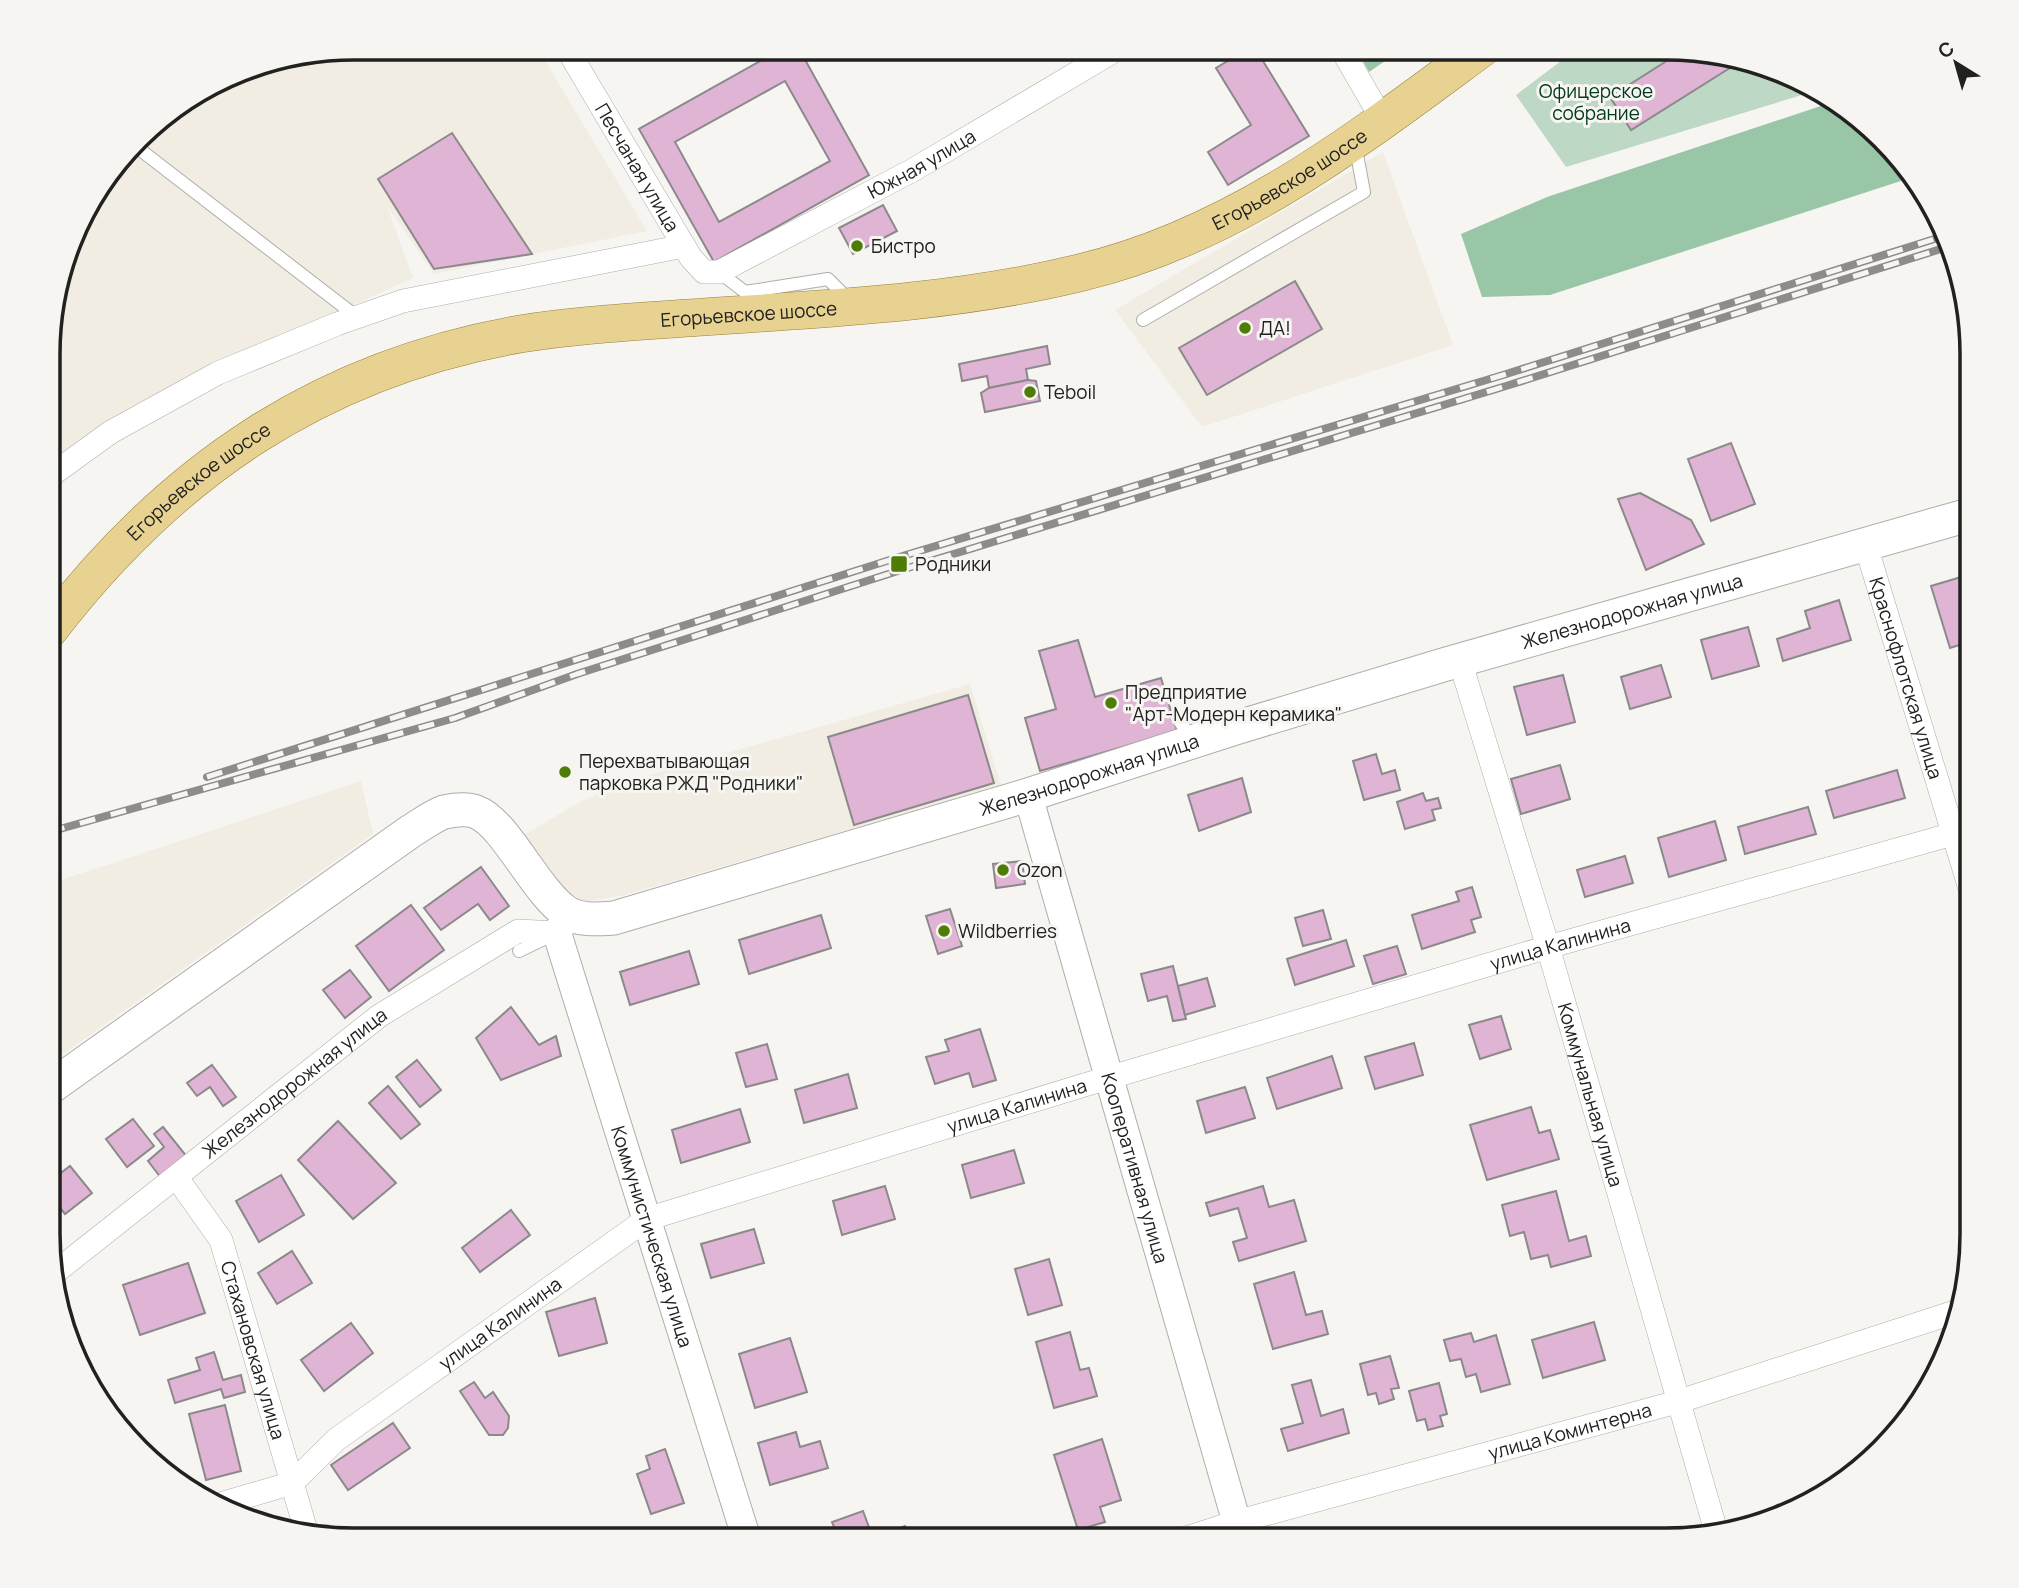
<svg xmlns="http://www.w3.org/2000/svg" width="2019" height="1588" font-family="Manrope,sans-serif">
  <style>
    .built { fill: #f2ede2 }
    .green { fill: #bdd8c5 }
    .forest { fill: #99c6a6 }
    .building { fill: #dfb4d4; stroke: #8c898b; stroke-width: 2; fill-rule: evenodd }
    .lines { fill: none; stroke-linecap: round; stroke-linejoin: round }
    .service-casing { stroke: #aeadaa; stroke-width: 14 }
    .minor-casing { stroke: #aeadaa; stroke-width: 24 }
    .tertiary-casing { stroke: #aeadaa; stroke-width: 30 }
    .secondary-casing { stroke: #aeadaa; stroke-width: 35 }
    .primary-casing { stroke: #99813a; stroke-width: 38 }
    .service { stroke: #fff; stroke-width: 12 }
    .minor { stroke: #fff; stroke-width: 23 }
    .tertiary { stroke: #fff; stroke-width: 28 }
    .secondary { stroke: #fff; stroke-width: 33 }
    .primary { stroke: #e8d291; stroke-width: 37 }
    .rail-casing { stroke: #8d8c8a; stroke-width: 8 }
    .rail { stroke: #f7f5f2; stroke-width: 5; stroke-dasharray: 16; stroke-linecap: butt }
    .poi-dot { fill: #4e7c04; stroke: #f7f5f2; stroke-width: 2.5 }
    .labels { text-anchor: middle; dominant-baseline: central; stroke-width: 6; stroke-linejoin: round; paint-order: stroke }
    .park-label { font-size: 19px; fill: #01391b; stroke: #f7f5f2 }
    .street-label { font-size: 19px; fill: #21211f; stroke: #f7f5f2 }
    .poi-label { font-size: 19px; fill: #21211f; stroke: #f7f5f2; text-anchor: start }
    .rim { fill: none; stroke: #21211f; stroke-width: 3.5 }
  </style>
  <rect width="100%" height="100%" fill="#f7f5f2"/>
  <g class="built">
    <polygon points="353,47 537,47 647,231 434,274 387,206 413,278 213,369 94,431 50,460 50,313 88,201 152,123 255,64"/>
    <polygon points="1383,152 1453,345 1202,427 1115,310"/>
    <polygon points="970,684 1001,785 625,895 583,902 554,881 524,835 583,800 636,779"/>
    <polygon points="361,781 373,834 48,1065 49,884"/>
  </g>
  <polygon class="green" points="1578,48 1685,48 1782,70 1815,91 1566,167 1516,95"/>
  <g class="forest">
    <polygon points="1356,48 1404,48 1369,72"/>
    <polygon points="1833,102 1868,123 1910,178 1550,295 1482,297 1461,234 1547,197"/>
  </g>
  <g class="building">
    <path d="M785,47H798L869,175L714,262L639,129ZM785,81L830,161L719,222L675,142Z"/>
    <polygon points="1249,48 1255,48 1309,136 1228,185 1208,152 1251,125 1216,68"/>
    <polygon points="1687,48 1741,61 1631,130 1610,97"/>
    <polygon points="452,133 532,254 434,269 378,179"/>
    <polygon points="883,205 897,231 853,254 839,228"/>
    <polygon points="1295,281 1322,329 1207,395 1179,348"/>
    <polygon points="1047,346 1050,364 1026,369 1028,380 989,388 987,376 962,381 959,364"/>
    <polygon points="1028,380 1036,381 1040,401 985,412 981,393 989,388"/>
    <polygon points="1731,443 1755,504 1711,521 1688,459"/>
    <polygon points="1640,493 1691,520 1704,544 1646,570 1618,499"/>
    <polygon points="1961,577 1972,611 1972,641 1950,648 1931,586"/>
    <polygon points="1839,600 1851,640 1783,661 1777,639 1810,628 1805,611"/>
    <polygon points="1748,627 1759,666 1712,679 1701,640"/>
    <polygon points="1078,640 1095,697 1161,678 1177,731 1040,771 1025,718 1056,709 1039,651"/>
    <polygon points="1661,665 1671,697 1630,709 1621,677"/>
    <polygon points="1563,675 1575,722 1527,735 1514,687"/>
    <polygon points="968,695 994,783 854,825 828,737"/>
    <polygon points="1376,754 1382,774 1395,770 1400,790 1364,800 1353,761"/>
    <polygon points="1971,754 1971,784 1968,785 1960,757"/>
    <polygon points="1560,765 1570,799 1521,814 1511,779"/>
    <polygon points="1897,770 1905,798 1834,818 1826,791"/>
    <polygon points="1242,778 1251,812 1199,831 1188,795"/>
    <polygon points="1423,793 1426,801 1438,798 1441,808 1432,810 1435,820 1405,829 1397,802"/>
    <polygon points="1808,807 1816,834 1745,854 1738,827"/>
    <polygon points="1715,821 1726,860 1669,877 1658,838"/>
    <polygon points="1625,856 1633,883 1585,897 1577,870"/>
    <polygon points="1022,861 1025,884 996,888 993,864"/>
    <polygon points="481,867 509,906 490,920 478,904 441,930 424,908"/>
    <polygon points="1472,887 1481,917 1471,920 1475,932 1422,949 1412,915 1459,901 1456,892"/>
    <polygon points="411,905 444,950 389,991 356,946"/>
    <polygon points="950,909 962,946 938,954 926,916"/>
    <polygon points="1323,910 1331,939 1303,946 1295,918"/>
    <polygon points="821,915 831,948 749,974 739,940"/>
    <polygon points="1346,940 1354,966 1295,985 1287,959"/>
    <polygon points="1397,946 1406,974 1373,984 1364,956"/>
    <polygon points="689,951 699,984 630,1005 620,972"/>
    <polygon points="1173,966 1186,1019 1173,1021 1167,996 1148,1001 1141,974"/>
    <polygon points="350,970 371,997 345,1018 323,990"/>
    <polygon points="1207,978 1215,1006 1185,1015 1178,986"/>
    <polygon points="511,1007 539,1045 556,1036 561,1056 501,1080 476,1038"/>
    <polygon points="1501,1016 1511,1049 1480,1059 1469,1025"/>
    <polygon points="980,1029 996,1080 973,1087 969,1073 935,1084 926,1057 949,1051 945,1040"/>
    <polygon points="1414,1043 1423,1075 1375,1089 1365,1057"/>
    <polygon points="767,1044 777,1079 746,1087 736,1053"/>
    <polygon points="1332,1056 1342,1088 1277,1109 1267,1078"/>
    <polygon points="417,1060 441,1090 420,1107 396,1077"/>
    <polygon points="212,1065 236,1097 223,1106 210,1087 197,1096 187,1083"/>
    <polygon points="848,1074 857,1108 804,1123 795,1090"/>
    <polygon points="388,1086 420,1124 401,1139 369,1103"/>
    <polygon points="1245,1087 1255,1118 1206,1133 1197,1101"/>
    <polygon points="1531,1107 1539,1133 1550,1130 1559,1159 1487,1180 1470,1125"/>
    <polygon points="740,1109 750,1142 681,1163 672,1130"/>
    <polygon points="133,1119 154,1146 127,1167 106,1139"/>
    <polygon points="338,1121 396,1183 353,1219 298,1160"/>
    <polygon points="163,1127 188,1158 162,1179 148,1161 164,1147 154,1134"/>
    <polygon points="1014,1150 1024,1183 971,1198 962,1165"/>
    <polygon points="70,1166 92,1193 65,1214 48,1193 48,1183"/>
    <polygon points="281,1175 304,1215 259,1242 236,1201"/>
    <polygon points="885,1186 895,1219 842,1235 833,1201"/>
    <polygon points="1263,1186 1269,1207 1294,1200 1306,1241 1239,1261 1233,1242 1247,1238 1238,1208 1210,1216 1206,1203"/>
    <polygon points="1556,1191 1569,1241 1586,1236 1591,1256 1551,1267 1548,1255 1531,1259 1524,1232 1510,1236 1502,1205"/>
    <polygon points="511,1210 530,1235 480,1272 462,1248"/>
    <polygon points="754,1229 764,1263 711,1278 701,1244"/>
    <polygon points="292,1251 312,1283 277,1304 258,1273"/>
    <polygon points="1049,1259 1062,1305 1028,1315 1015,1269"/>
    <polygon points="188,1263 205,1313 140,1335 123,1285"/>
    <polygon points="1294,1272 1306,1315 1322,1311 1328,1334 1273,1349 1254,1284"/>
    <polygon points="595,1298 607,1343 559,1356 546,1312"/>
    <polygon points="1594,1322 1605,1360 1543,1378 1532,1340"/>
    <polygon points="351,1323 373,1353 324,1391 301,1360"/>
    <polygon points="1070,1332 1080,1370 1089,1368 1097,1396 1054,1408 1036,1342"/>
    <polygon points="1471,1333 1474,1342 1496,1335 1510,1384 1481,1392 1476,1374 1466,1377 1461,1359 1450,1361 1444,1340"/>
    <polygon points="790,1338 807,1392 755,1408 739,1354"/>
    <polygon points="214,1352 223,1380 241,1375 245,1392 224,1398 221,1389 175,1403 168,1380 200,1370 196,1358"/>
    <polygon points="1390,1356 1399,1388 1391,1389 1394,1399 1379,1404 1376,1393 1368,1395 1360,1364"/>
    <polygon points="1311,1380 1321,1416 1343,1409 1349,1433 1288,1451 1281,1429 1303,1423 1292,1385"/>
    <polygon points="474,1382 485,1398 493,1392 509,1416 508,1428 503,1435 489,1435 460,1391"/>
    <polygon points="1439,1383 1447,1414 1440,1416 1443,1426 1428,1430 1425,1419 1417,1421 1409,1391"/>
    <polygon points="225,1405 241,1471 206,1480 189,1414"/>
    <polygon points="393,1423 410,1448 348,1490 331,1465"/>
    <polygon points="796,1432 800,1447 820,1441 828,1468 770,1485 758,1443"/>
    <polygon points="1102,1439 1121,1500 1100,1507 1105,1522 1078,1530 1054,1455"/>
    <polygon points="665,1449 684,1503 651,1514 637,1474 650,1469 646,1456"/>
    <polygon points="863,1511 873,1538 905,1526 910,1540 839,1540 832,1522"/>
  </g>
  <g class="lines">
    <defs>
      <g id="service">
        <polyline points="134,145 357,317"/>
        <polyline points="719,272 745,292 828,279 850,301"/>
        <polyline points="1143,320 1364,192 1355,144"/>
        <polyline points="1176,716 1192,739"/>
        <polyline points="519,951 550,936"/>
      </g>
      <g id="minor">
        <path id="s1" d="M566,47L691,258L704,272H719L913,170L1119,48"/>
        <polyline points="1341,48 1383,121"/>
        <polyline points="50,476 111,432 218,373 337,324 403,301 684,246"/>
        <path id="s2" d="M1866,546L1971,892"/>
        <path id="s3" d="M1460,661L1548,947L1716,1531"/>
        <path id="s4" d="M177,1178L221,1240L307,1534"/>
        <path id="s5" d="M53,1274L379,1016L518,931L557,933"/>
        <path id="s6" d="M217,1505L292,1483L337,1439L647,1219L1081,1086L1548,947L1971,829"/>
        <path id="s7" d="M1177,1541L1236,1522L1677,1402L1958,1311"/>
      </g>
      <g id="tertiary">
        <path id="s8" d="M1028,795L1242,1541"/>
        <path id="s9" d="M568,914L557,933L747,1540"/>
      </g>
      <g id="secondary">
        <path id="s10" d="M48,1089L411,831C421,825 433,816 444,812C454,810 467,808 476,812C505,822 535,891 566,912C579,921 599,919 614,918L1028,795L1232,729L1443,665L1972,514"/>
      </g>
      <g id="primary">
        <path id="s11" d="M49,630C171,471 320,369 520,334C575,325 632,322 688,318C818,309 951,304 1079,273C1233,237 1357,140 1482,48"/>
      </g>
    </defs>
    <use href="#service" class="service-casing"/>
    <use href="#minor" class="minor-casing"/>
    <use href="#tertiary" class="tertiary-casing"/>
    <use href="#secondary" class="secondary-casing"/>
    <use href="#primary" class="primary-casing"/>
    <use href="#service" class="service"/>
    <use href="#minor" class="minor"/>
    <use href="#tertiary" class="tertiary"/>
    <use href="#secondary" class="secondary"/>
    <use href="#primary" class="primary"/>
    <defs>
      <g id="rail">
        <polyline points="207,777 896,558 1503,375 1944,236"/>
        <polyline points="49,832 455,718 577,674 901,570 1506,386 1947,247"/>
      </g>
    </defs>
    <use href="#rail" class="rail-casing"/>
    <use href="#rail" class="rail"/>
  </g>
  <g class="poi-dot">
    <circle cx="857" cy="246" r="7"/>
    <circle cx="1245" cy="328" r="7"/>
    <circle cx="1030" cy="392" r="7"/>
    <rect x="890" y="555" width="18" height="18" rx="3.5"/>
    <circle cx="1111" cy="703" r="7"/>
    <circle cx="565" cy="772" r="7"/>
    <circle cx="1003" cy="870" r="7"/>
    <circle cx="944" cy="931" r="7"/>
  </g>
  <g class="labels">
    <g class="park-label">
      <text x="1596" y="91">Офицерское<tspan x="1596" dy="22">собрание</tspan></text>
    </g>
    <g class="street-label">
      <text stroke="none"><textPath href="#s1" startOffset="509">Южная улица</textPath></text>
      <text stroke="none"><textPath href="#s1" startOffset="140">Песчаная улица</textPath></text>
      <text stroke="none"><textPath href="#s11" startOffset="1365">Егорьевское шоссе</textPath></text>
      <text stroke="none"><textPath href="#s11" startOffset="800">Егорьевское шоссе</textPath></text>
      <text stroke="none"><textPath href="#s11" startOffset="212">Егорьевское шоссе</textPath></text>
      <text stroke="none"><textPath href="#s10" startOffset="1764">Железнодорожная улица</textPath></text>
      <text stroke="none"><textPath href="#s2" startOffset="138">Краснофлотская улица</textPath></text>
      <text stroke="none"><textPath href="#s10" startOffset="1197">Железнодорожная улица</textPath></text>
      <text stroke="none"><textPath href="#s6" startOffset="1475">улица Калинина</textPath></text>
      <text stroke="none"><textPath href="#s5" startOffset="308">Железнодорожная улица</textPath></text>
      <text stroke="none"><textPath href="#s3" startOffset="453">Коммунальная улица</textPath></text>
      <text stroke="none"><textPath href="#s6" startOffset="908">улица Калинина</textPath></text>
      <text stroke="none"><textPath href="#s8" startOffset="388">Кооперативная улица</textPath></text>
      <text stroke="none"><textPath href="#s9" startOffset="340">Коммунистическая улица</textPath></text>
      <text stroke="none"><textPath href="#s6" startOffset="341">улица Калинина</textPath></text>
      <text stroke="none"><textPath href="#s4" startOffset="191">Стахановская улица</textPath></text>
      <text stroke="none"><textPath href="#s7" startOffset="408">улица Коминтерна</textPath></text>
    </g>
    <g class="poi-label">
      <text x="871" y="246">Бистро</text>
      <text x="1259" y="328">ДА!</text>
      <text x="1044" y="392">Teboil</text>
      <text x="915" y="564">Родники</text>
      <text x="1125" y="692">Предприятие<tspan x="1125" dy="22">"Арт-Модерн керамика"</tspan></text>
      <text x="579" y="761">Перехватывающая<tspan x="579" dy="22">парковка РЖД "Родники"</tspan></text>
      <text x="1017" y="870">Ozon</text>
      <text x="958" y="931">Wildberries</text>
    </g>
  </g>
  <path d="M0 0H2019V1588H0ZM354 60H1666A294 294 0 0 1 1960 354V1234A294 294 0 0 1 1666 1528H354A294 294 0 0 1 60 1234V354A294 294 0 0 1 354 60Z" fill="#f7f5f2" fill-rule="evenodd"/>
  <path class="rim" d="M354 60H1666A294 294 0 0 1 1960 354V1234A294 294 0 0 1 1666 1528H354A294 294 0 0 1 60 1234V354A294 294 0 0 1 354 60Z"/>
  <g transform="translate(1956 63) rotate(323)" stroke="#f7f5f2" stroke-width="5" paint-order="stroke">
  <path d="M0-5L12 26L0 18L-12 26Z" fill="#21211f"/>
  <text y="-10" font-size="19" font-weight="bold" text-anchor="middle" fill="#21211f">С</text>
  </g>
</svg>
